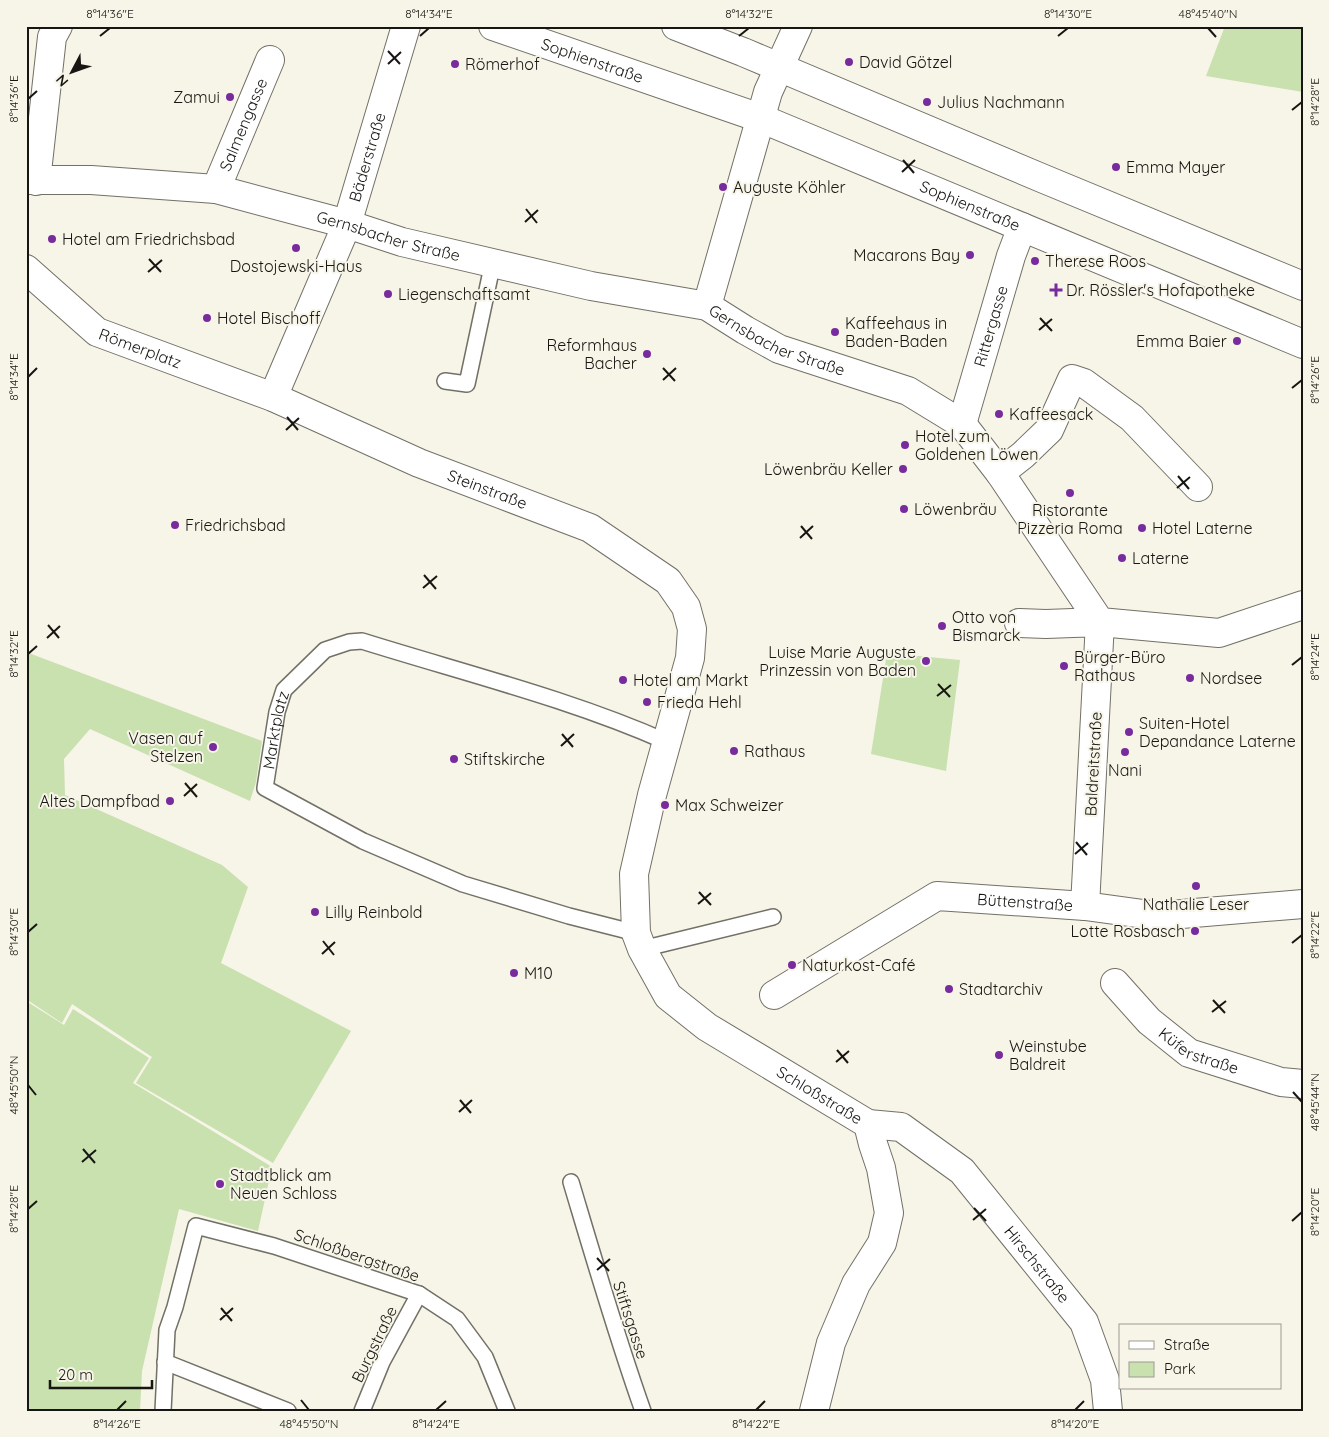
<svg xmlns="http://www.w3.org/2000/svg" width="1329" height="1437" font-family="Quicksand,sans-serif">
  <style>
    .green { fill: #c9e0af }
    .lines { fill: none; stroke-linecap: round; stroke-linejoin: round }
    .lane-casing { stroke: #737066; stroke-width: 18 }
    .street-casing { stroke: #737066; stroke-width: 30 }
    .lane { stroke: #fff; stroke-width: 15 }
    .street { stroke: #fff; stroke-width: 28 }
    .ticks { fill: none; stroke: #171612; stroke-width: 2 }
    .poi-dot { fill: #782b9c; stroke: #f7f4e8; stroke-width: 2 }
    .labels { text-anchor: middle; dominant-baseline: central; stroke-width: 4; stroke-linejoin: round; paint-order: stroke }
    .street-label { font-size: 16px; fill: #171612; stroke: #f7f4e8 }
    .poi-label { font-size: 16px; fill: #171612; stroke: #f7f4e8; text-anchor: start }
    .neatline { fill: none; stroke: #171612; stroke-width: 2 }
    .ticks-label { font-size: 12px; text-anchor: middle; fill: #171612 }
  </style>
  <rect width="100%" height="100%" fill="#f7f4e8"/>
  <g class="green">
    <polygon points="1225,26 1303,26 1303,92 1206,76"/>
    <polygon points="26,652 262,741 256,782 250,801 90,729 64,759 65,795 222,865 248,887 221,963 351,1031 273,1163 136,1083 152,1057 72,1004 62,1023 26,999"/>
    <polygon points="887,653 960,660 946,771 871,754"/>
    <polygon points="26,1001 64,1025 73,1009 149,1058 133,1083 272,1167 258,1231 179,1209 142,1371 140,1411 26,1411"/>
  </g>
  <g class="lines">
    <defs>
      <g id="lane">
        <polyline points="445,381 467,384 493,262"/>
        <path id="s1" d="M636,933L569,916L463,884L363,841L265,788L277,712L284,690L325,650L349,642L362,641C464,673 570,699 667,742"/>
        <polyline points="642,949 773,917"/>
        <path d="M571,1182C594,1259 616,1335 643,1411"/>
        <polyline points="165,1362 288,1411"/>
        <polyline points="163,1411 167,1330 175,1307 196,1226 274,1246 419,1294 457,1319 485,1357 507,1411"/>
        <polyline points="362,1411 382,1362 419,1294"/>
      </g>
      <g id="street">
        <path id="s2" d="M493,26L760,118L1303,344"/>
        <polyline points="676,26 743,52 1044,179 1303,286"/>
        <path id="s3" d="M26,180H91L216,189L347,224L402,242L591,286L707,306L745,330L779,349L908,391L962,424L1000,473L1100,622L1219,633L1303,605"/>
        <polyline points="36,181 52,37 58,26"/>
        <path id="s4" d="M216,189L270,60"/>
        <path id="s5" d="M26,269L97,332L273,397L419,463L590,528L668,581L686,607L692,629L690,658L652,795L634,874L636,933L642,949L668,996L707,1027L868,1124L873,1144L881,1168L889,1213L882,1243L856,1284L831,1343L814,1411"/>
        <polyline points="707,306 768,92 798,26"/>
        <path id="s6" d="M273,397L347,224L406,26"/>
        <path id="s7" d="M962,424L1011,256L1022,227"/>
        <polyline points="1000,473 1023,455 1049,430 1072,379 1084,383 1132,418 1198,487"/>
        <polyline points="1019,623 1046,624 1100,622 1085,906"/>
        <path id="s8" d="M1115,983L1149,1021L1189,1053L1281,1082L1303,1084"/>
        <path id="s9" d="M774,995L937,896L1085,906L1158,916L1303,904"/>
        <path id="s10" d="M868,1124L901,1127L962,1171L1084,1322L1105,1380L1108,1411"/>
      </g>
    </defs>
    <use href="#lane" class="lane-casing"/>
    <use href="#street" class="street-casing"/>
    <use href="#lane" class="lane"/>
    <use href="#street" class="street"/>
  </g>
  <path class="ticks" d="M1208,28L1216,37M100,36L110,28M420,36L429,28M739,36L749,28M1058,36L1068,28M388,51L400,64M388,64L401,52M28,99L37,91M1292,110L1302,102M903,160L914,173M902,172L915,160M526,209L537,223M525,222L538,210M149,259L161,272M148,272L162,260M1040,318L1052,331M1039,330L1052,319M663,368L675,381M28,377L37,368M663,380L676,368M1292,388L1302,380M287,417L298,430M286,430L299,418M1178,476L1189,489M1177,488L1190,477M801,526L812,539M800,538L813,526M424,575L436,589M423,588L437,576M48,625L59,638M47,638L60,626M28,654L37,646M1292,665L1302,657M938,684L950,697M937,696L951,685M562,734L573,747M561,746L574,734M185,783L197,797M184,796L197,784M1076,842L1087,855M1075,854L1088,843M699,892L711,905M698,904L711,893M28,932L37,924M323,941L334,955M1292,943L1302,935M322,954L335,942M1213,1000L1225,1013M1212,1012L1226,1001M837,1050L848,1063M836,1062L849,1051M28,1085L36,1095M1293,1092L1302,1102M460,1100L471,1113M459,1112L472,1100M83,1149L95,1163M82,1162L96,1150M974,1208L986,1221M28,1209L37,1201M973,1220L986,1209M1292,1221L1302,1212M597,1258L609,1271M597,1270L610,1259M221,1308L232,1321M220,1320L233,1308M301,1400L309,1410M117,1410L126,1401M436,1410L446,1401M756,1410L765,1401M1075,1410L1084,1401"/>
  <g class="poi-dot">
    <circle cx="849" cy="62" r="5"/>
    <circle cx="455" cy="64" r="5"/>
    <circle cx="230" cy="97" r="5"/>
    <circle cx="927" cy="102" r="5"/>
    <circle cx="1116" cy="167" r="5"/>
    <circle cx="723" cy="187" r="5"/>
    <circle cx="52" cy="239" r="5"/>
    <circle cx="296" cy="248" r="5"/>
    <circle cx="970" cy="255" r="5"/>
    <circle cx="1035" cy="261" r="5"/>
    <path d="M1053.5 282.5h5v5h5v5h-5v5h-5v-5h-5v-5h5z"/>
    <circle cx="388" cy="294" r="5"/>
    <circle cx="207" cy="318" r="5"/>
    <circle cx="835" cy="332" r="5"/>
    <circle cx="1237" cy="341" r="5"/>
    <circle cx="647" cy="354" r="5"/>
    <circle cx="999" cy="414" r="5"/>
    <circle cx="905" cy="445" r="5"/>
    <circle cx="903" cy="469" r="5"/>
    <circle cx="1070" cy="493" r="5"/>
    <circle cx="904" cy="509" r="5"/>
    <circle cx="175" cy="525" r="5"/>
    <circle cx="1142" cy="528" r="5"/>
    <circle cx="1122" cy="558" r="5"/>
    <circle cx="942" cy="626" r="5"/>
    <circle cx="926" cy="661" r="5"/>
    <circle cx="1064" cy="666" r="5"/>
    <circle cx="1190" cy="678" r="5"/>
    <circle cx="623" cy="680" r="5"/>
    <circle cx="647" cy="702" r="5"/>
    <circle cx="1129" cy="732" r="5"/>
    <circle cx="213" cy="747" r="5"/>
    <circle cx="734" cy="751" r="5"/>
    <circle cx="1125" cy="752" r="5"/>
    <circle cx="454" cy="759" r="5"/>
    <circle cx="170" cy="801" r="5"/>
    <circle cx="665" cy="805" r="5"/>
    <circle cx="1196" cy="886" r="5"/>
    <circle cx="315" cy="912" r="5"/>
    <circle cx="1195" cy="931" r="5"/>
    <circle cx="792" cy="965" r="5"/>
    <circle cx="514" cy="973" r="5"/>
    <circle cx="949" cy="989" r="5"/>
    <circle cx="999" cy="1055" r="5"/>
    <circle cx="220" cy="1184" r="5"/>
  </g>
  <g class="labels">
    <g class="street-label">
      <text stroke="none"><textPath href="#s2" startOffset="105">Sophienstraße</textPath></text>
      <text stroke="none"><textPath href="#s4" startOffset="70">Salmengasse</textPath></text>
      <text stroke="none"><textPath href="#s6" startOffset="258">Bäderstraße</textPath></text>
      <text stroke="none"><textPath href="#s2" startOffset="510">Sophienstraße</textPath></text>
      <text stroke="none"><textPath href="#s3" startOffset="369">Gernsbacher Straße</textPath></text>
      <text stroke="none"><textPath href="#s7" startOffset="102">Rittergasse</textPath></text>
      <text stroke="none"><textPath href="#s3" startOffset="774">Gernsbacher Straße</textPath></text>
      <text stroke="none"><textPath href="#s5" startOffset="141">Römerplatz</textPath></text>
      <text stroke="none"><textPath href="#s5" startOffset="516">Steinstraße</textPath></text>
      <text stroke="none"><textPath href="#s1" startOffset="459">Marktplatz</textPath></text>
      <text transform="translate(1093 764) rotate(-87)">Baldreitstraße</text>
      <text stroke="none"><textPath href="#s9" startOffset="279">Büttenstraße</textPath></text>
      <text stroke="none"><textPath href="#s8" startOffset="110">Küferstraße</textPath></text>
      <text stroke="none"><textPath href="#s5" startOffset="1338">Schloßstraße</textPath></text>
      <text transform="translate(357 1255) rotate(19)">Schloßbergstraße</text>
      <text stroke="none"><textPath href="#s10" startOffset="228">Hirschstraße</textPath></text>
      <text transform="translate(631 1320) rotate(72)">Stiftsgasse</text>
      <text transform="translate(374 1344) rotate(-64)">Burgstraße</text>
    </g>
    <g class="poi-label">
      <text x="859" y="62">David Götzel</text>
      <text x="465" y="64">Römerhof</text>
      <text x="220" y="97" text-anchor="end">Zamui</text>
      <text x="937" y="102">Julius Nachmann</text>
      <text x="1126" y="167">Emma Mayer</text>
      <text x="733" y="187">Auguste Köhler</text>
      <text x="62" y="239">Hotel am Friedrichsbad</text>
      <text x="960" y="255" text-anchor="end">Macarons Bay</text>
      <text x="1045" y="261">Therese Roos</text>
      <text x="296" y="266" text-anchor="middle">Dostojewski-Haus</text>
      <text x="1066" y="290">Dr. Rössler's Hofapotheke</text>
      <text x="398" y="294">Liegenschaftsamt</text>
      <text x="217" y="318">Hotel Bischoff</text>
      <text x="845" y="323">Kaffeehaus in<tspan x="845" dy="18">Baden-Baden</tspan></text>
      <text x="1227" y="341" text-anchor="end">Emma Baier</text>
      <text x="637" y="345" text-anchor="end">Reformhaus<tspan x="637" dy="18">Bacher</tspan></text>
      <text x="1009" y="414">Kaffeesack</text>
      <text x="915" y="436">Hotel zum<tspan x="915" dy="18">Goldenen Löwen</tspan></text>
      <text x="893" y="469" text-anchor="end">Löwenbräu Keller</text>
      <text x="914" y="509">Löwenbräu</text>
      <text x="1070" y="510" text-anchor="middle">Ristorante<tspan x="1070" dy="18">Pizzeria Roma</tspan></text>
      <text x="185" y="525">Friedrichsbad</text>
      <text x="1152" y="528">Hotel Laterne</text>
      <text x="1132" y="558">Laterne</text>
      <text x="952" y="617">Otto von<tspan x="952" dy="18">Bismarck</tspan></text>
      <text x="916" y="652" text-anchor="end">Luise Marie Auguste<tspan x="916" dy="18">Prinzessin von Baden</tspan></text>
      <text x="1074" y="657">Bürger-Büro<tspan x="1074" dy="18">Rathaus</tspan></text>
      <text x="1200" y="678">Nordsee</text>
      <text x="633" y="680">Hotel am Markt</text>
      <text x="657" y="702">Frieda Hehl</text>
      <text x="1139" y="723">Suiten-Hotel<tspan x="1139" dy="18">Depandance Laterne</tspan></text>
      <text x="203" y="738" text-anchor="end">Vasen auf<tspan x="203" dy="18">Stelzen</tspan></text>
      <text x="744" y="751">Rathaus</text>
      <text x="464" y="759">Stiftskirche</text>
      <text x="1125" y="770" text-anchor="middle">Nani</text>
      <text x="160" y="801" text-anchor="end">Altes Dampfbad</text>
      <text x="675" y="805">Max Schweizer</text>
      <text x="1196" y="904" text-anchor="middle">Nathalie Leser</text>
      <text x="325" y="912">Lilly Reinbold</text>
      <text x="1185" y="931" text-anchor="end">Lotte Rosbasch</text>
      <text x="802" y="965">Naturkost-Café</text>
      <text x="524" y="973">M10</text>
      <text x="959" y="989">Stadtarchiv</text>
      <text x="1009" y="1046">Weinstube<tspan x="1009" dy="18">Baldreit</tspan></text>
      <text x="230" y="1175">Stadtblick am<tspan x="230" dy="18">Neuen Schloss</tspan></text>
    </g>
  </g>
  <rect width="1329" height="1437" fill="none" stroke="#f7f4e8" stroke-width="55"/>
  <rect x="1119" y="1324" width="162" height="65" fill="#f7f4e8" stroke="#9d9b92"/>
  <rect x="1129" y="1341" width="25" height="8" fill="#ffffff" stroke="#9d9b92"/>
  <text x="1164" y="1350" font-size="15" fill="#171612">Straße</text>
  <rect x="1129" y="1362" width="25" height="15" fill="#c9e0af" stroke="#9d9b92"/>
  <text x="1164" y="1374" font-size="15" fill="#171612">Park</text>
  <g transform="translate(72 72) rotate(229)" stroke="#f7f4e8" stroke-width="4" paint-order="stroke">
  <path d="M0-4L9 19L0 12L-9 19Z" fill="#171612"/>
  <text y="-8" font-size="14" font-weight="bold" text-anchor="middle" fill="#171612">N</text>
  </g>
  <path d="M50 1380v8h102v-8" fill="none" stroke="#171612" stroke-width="2.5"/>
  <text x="58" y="1380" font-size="15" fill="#171612" stroke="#f7f4e8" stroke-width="4" paint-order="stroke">20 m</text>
  <rect x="28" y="28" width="1274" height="1382" class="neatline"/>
  <g class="ticks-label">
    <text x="110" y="18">8°14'36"E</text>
    <text x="429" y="18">8°14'34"E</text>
    <text x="749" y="18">8°14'32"E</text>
    <text x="1068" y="18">8°14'30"E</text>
    <text x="1208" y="18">48°45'40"N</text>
    <text transform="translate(14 99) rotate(-90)" y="4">8°14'36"E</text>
    <text transform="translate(1315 102) rotate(-90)" y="4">8°14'28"E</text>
    <text transform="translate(14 377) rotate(-90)" y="4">8°14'34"E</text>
    <text transform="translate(1315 380) rotate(-90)" y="4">8°14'26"E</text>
    <text transform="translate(14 654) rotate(-90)" y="4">8°14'32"E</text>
    <text transform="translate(1315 657) rotate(-90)" y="4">8°14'24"E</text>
    <text transform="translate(14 932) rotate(-90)" y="4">8°14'30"E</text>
    <text transform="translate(1315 935) rotate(-90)" y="4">8°14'22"E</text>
    <text transform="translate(14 1085) rotate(-90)" y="4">48°45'50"N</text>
    <text transform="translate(1315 1102) rotate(-90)" y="4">48°45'44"N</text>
    <text transform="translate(14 1209) rotate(-90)" y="4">8°14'28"E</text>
    <text transform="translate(1315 1212) rotate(-90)" y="4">8°14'20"E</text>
    <text x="117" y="1428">8°14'26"E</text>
    <text x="309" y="1428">48°45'50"N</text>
    <text x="436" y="1428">8°14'24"E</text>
    <text x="756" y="1428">8°14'22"E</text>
    <text x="1075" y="1428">8°14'20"E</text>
  </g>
</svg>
